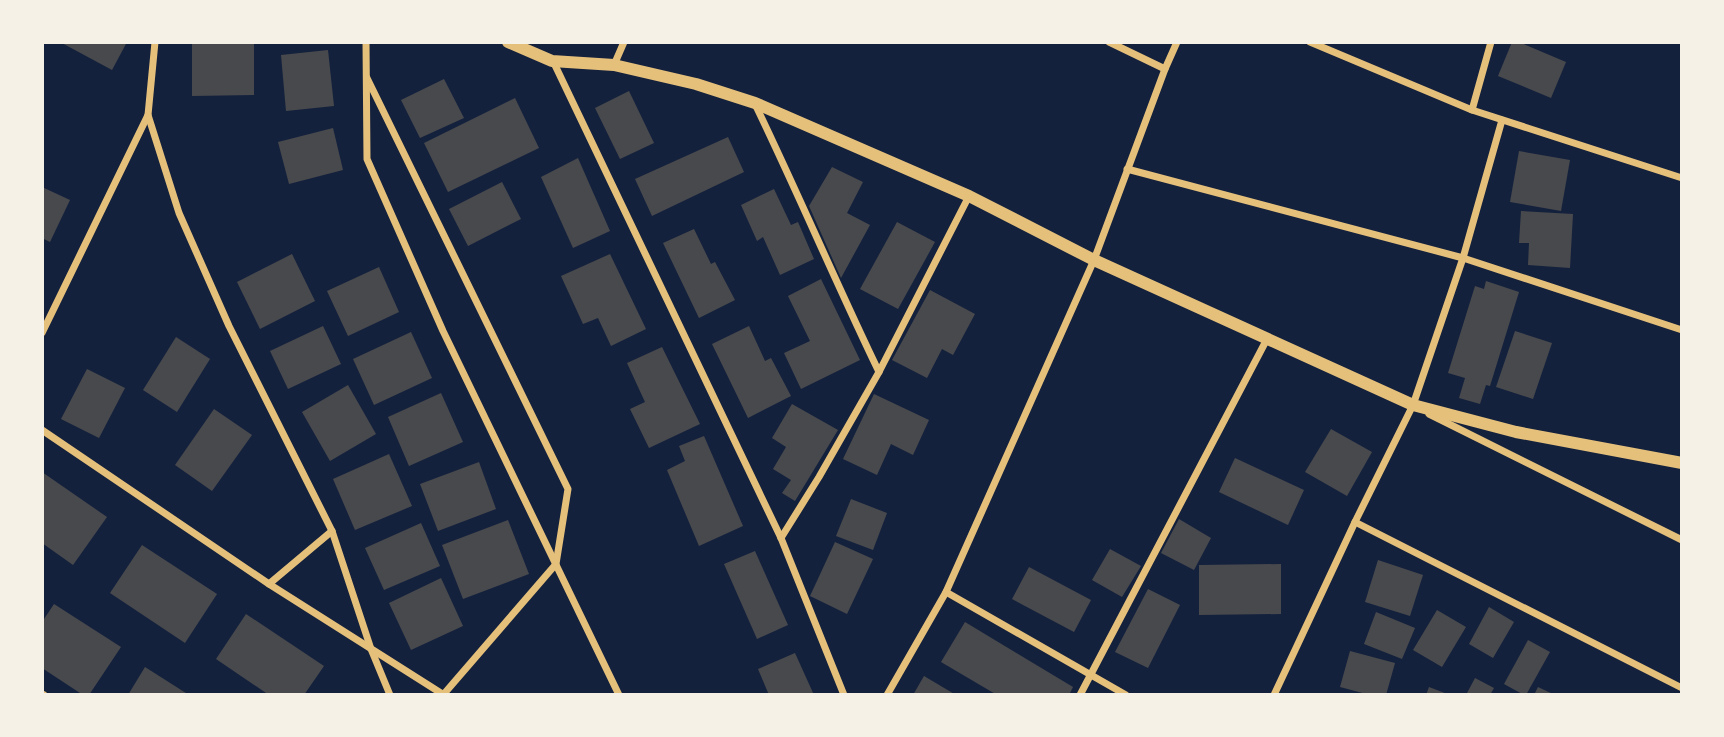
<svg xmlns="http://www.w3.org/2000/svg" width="1724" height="737" font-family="Inter,sans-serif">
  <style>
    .building { fill: #48494c }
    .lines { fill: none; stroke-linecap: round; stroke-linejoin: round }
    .minor { stroke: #e5c07b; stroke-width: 7 }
    .tertiary { stroke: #e5c07b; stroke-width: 12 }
  </style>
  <rect width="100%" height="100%" fill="#14213d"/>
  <g class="building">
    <polygon points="60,42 127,42 112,70"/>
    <polygon points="192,42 254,42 254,95 192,96"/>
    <polygon points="1512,42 1519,42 1566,62 1551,98 1498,76"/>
    <polygon points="328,50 334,106 286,111 281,55"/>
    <polygon points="444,79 464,118 420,138 401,100"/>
    <polygon points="629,91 654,143 620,159 595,108"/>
    <polygon points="515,98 539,148 448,192 424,143"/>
    <polygon points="333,128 343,170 289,184 278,142"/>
    <polygon points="728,137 744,172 652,216 635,179"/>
    <polygon points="1519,151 1570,160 1561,211 1510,202"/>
    <polygon points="578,158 610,231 573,248 541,177"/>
    <polygon points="832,167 863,182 847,213 870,225 841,278 809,206"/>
    <polygon points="502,182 521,219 468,246 449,209"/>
    <polygon points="42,187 70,200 50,242 42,238"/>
    <polygon points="774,189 791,225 798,222 814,259 780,275 763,237 757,241 741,205"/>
    <polygon points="1521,211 1573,214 1570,268 1528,265 1529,243 1519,243"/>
    <polygon points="897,222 935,242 898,309 860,289"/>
    <polygon points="694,229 711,264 715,262 735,300 699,318 663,243"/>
    <polygon points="292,254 315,301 260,329 237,282"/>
    <polygon points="610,254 646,329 611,346 598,318 583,324 561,276"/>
    <polygon points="379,267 399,312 348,336 327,291"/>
    <polygon points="821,279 860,360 801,389 784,353 810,341 788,296"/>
    <polygon points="1486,281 1519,292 1490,386 1486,385 1480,404 1459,398 1465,378 1448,373 1475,286 1484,289"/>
    <polygon points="930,290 975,314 953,355 942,349 927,378 892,360"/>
    <polygon points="323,326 341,364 288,389 270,351"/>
    <polygon points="749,326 765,361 771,358 791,396 748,418 712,344"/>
    <polygon points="1515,331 1552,343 1533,399 1496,387"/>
    <polygon points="411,332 432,378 374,405 353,359"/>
    <polygon points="176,337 210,359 177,412 143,390"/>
    <polygon points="662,347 700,424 649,448 630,409 645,402 627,363"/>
    <polygon points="87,369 125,388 99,438 61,419"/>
    <polygon points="348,385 376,434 330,461 302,412"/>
    <polygon points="441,393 463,442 409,466 388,417"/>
    <polygon points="874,394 929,420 913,455 891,444 877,475 843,459"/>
    <polygon points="792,404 838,430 795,501 782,493 791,480 773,469 786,447 772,438"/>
    <polygon points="214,409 252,435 212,491 175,465"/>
    <polygon points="1331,429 1372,452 1347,496 1305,472"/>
    <polygon points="704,436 743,526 699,546 667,470 685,461 679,446"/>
    <polygon points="389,454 412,506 355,530 333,479"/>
    <polygon points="1235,458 1304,490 1288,525 1219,492"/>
    <polygon points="479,462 496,509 438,531 420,484"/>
    <polygon points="42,472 107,517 73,565 42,543"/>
    <polygon points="851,499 887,513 873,550 836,536"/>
    <polygon points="1179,519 1211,538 1194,570 1161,553"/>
    <polygon points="508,520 529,574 463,599 442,545"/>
    <polygon points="421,523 440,566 384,590 365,548"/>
    <polygon points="835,542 873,559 847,614 810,596"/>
    <polygon points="142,545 217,594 185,643 110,593"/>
    <polygon points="1110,549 1141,566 1122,597 1092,580"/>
    <polygon points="755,551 788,625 757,639 724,564"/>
    <polygon points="1378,560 1423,575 1410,616 1365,602"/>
    <polygon points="1281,564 1281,614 1199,615 1199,565"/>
    <polygon points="1029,567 1091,600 1074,632 1012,599"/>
    <polygon points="441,578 463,626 411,650 389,603"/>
    <polygon points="1148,589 1180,605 1148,668 1115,652"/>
    <polygon points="54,604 121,647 89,695 83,695 42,668 42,622"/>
    <polygon points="1489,607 1514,622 1493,658 1469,644"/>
    <polygon points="1437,610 1466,627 1442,667 1413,650"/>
    <polygon points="1376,612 1415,628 1402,659 1364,644"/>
    <polygon points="246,614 324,666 304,695 269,695 216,659"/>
    <polygon points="965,622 1073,687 1069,695 997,695 941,662"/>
    <polygon points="1528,640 1550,652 1526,695 1524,695 1504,684"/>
    <polygon points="1350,651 1395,663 1386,695 1370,695 1340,687"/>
    <polygon points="795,653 814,695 769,695 758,669"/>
    <polygon points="145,667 189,695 128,695"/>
    <polygon points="924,676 956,695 913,695"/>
    <polygon points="1475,678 1494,688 1490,695 1466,695"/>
    <polygon points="1429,687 1450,695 1426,695"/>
    <polygon points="1538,687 1555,695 1534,695"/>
  </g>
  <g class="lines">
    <g class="minor">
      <polyline points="366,42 367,159 443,331 619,695"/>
      <polyline points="1109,42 1165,69"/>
      <polyline points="1310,42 1472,110 1682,178"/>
      <polyline points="553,61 781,538 844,695"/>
      <polyline points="614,65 624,42"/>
      <polyline points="367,78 568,489 556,564 443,695"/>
      <path d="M755,104C798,193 836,283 879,372"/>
      <polyline points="1472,110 1491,42"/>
      <polyline points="148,115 179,213 229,326 332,531 371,649 390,695"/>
      <polyline points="1127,169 1463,258 1682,330"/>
      <polyline points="42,333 148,115 155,42"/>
      <polyline points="1429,414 1682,540"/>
      <polyline points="42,430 269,584 444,695"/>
      <polyline points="1355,522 1682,688"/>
      <polyline points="781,538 819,477 879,372 969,196"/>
      <polyline points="269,584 332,531"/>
      <polyline points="946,592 1126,695"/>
      <polyline points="42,694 44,695"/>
      <polyline points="887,695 946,592 1094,260 1165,69 1177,42"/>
      <polyline points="1080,695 1267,339"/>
      <polyline points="1274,695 1355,522 1413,405 1463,258 1502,120"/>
    </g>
    <polyline class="tertiary" points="508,42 552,61 614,65 696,84 755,103 969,196 1094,260 1413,405 1516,432 1682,463"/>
  </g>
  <rect width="1724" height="737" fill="none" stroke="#f6f1e7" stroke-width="88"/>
</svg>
